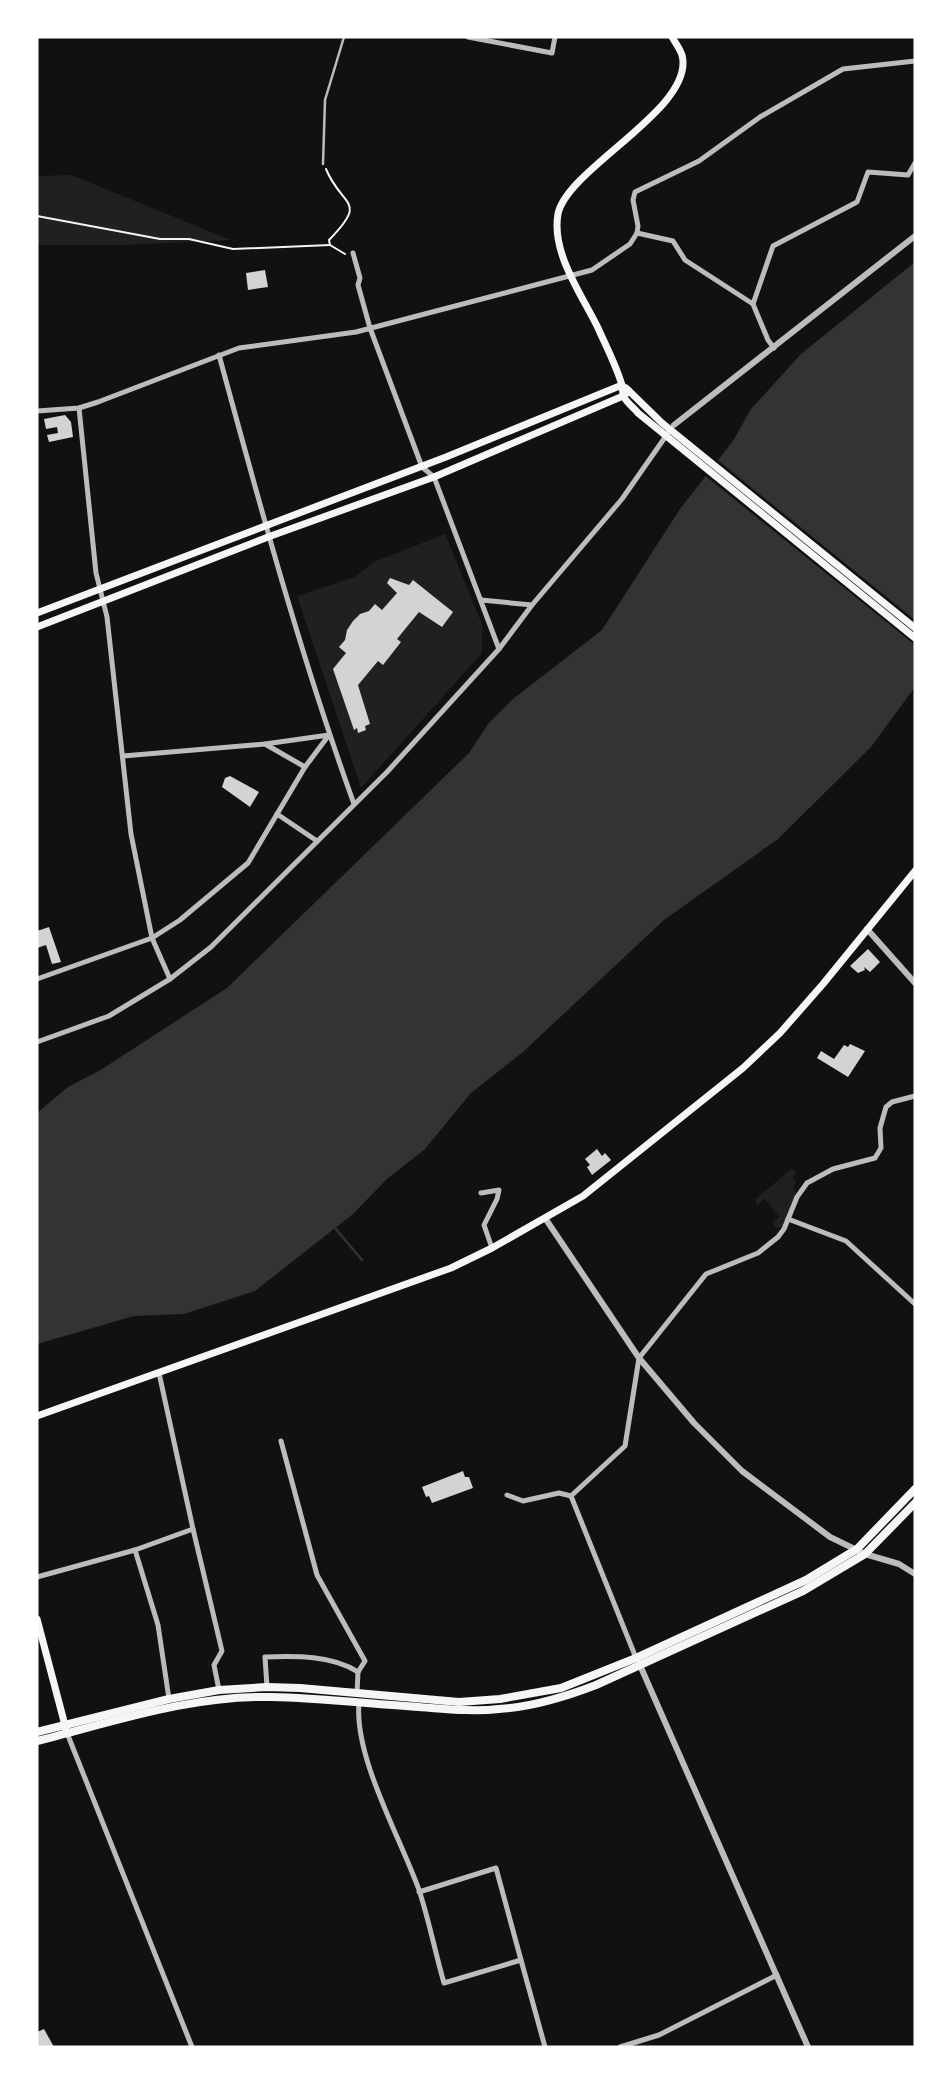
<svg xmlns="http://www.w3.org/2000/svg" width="952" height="2084" font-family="'Golos Text',sans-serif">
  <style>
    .green { fill: #202020 }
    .water { fill: #333 }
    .pier { fill: #111 }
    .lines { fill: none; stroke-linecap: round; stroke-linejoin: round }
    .stream { stroke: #333; stroke-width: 2.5 }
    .building { fill: #d3d3d3 }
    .path { stroke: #f5f5f5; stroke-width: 2 }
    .service { stroke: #bcbcbc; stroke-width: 2.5 }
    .minor { stroke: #bcbcbc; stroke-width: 5 }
    .tertiary { stroke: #bcbcbc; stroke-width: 6 }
    .secondary { stroke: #f5f5f5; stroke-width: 7 }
    .primary { stroke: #f5f5f5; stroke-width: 8 }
  </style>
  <rect width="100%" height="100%" fill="#111"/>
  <g class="green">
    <polygon points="71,175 231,240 124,245 37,245 37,176"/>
    <polygon points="445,534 482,624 482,653 361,788 297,596 355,577 374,562"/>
    <polygon points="792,1168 796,1173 793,1177 796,1182 793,1188 796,1193 782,1227 777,1228 772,1223 779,1217 765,1199 757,1205 755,1200"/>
  </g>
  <polygon class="water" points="915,262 915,687 871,747 778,839 664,920 523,1052 471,1093 425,1149 387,1179 353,1214 255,1291 184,1314 134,1316 37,1344 37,1113 68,1087 99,1071 227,988 469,753 488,724 513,699 602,630 680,509 733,441 751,409 801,354"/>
  <polygon class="pier" points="715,458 915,620 915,645 703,474"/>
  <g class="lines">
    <polyline class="stream" points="335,1228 362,1260"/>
  </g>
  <g class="building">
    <polygon points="265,270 268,287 248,290 246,273"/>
    <polygon points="65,415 71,422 73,437 49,442 47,435 58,433 57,427 46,429 44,419"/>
    <polygon points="390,578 409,585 413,580 453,612 442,627 419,612 397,639 401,642 383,665 378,661 358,685 370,724 365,726 366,730 358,733 357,728 354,730 333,669 346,653 339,647 345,640 347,630 353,621 360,614 369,611 375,604 382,610 397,593 387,583"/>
    <polygon points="230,776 259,792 250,807 222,787 225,778"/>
    <polygon points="49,927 61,962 52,964 46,945 37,948 37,931"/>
    <polygon points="868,949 880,962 870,972 864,967 865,970 858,973 850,966"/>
    <polygon points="850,1044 865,1051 848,1077 817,1058 821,1051 834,1059 844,1045 848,1047"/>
    <polygon points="597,1149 602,1156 605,1153 611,1160 592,1175 587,1167 590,1165 585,1159"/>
    <polygon points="463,1471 465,1477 469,1477 473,1488 432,1503 429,1496 426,1497 422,1487"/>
    <polygon points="44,2029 54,2047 37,2047 37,2032"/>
  </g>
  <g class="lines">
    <g class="path">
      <path d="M326,169C342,208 369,199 329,240L330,245L345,254"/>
      <polyline points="37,216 160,239 189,239 233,249 330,245"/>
    </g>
    <polyline class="service" points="323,164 325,100 344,37"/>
    <g class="minor">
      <polyline points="468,37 552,53 555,37"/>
      <polyline points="637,233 673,241 685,260 753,304"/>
      <polyline points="353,253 360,278 358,285 370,328 422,467 434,477 499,649"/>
      <polyline points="774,348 768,340 753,304 773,246 857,202 868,172 908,175 915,163"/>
      <path d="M219,355C260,506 301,657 354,804"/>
      <polyline points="79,408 96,573 107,617 131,834 152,938 170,979"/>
      <polyline points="37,411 79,408 98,402 239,348 356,332 592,270 630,244 637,233 638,226 633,200 635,192 699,161 760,117 843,69 915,61"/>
      <polyline points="481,600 532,605"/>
      <polyline points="265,744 305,767"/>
      <polyline points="123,756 265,744 329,735"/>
      <polyline points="277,814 317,841"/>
      <polyline points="37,979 152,938 180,920 248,863 305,767 329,735"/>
      <polyline points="37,1042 109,1016 170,979 211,947 387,772 499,649 532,605 622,499 668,433"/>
      <polyline points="481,1193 499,1190 497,1199 484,1225 492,1248"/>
      <polyline points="788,1219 846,1241 915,1304"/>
      <polyline points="159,1373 193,1529 222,1651 214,1665 219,1690"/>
      <polyline points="281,1441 317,1575 365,1661 358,1672 357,1694"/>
      <polyline points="507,1495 523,1501 559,1493 571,1496"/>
      <polyline points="571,1496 625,1446 639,1358 706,1274 758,1253 778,1237 784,1229 797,1197 807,1183 833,1169 875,1158 881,1148 880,1128 886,1107 892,1102 915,1096"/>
      <polyline points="571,1496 636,1658"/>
      <polyline points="135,1550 158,1625 169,1699"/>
      <polyline points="37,1577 135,1550 193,1529"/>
      <path d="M267,1687L265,1657C296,1656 332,1655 358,1672"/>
      <path d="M359,1703C354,1757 400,1837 419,1890C429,1920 435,1952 444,1983L521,1960L496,1868L419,1892"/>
      <polyline points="67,1733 192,2047"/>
      <polyline points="521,1960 545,2047"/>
      <polyline points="620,2047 659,2035 777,1975"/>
    </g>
    <g class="tertiary">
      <polyline points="674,425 915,236"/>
      <polyline points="867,929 915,983"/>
      <polyline points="545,1218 639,1358 694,1423 742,1471 830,1537 865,1554 899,1564 915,1574"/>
      <polyline points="639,1663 808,2047"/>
    </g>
    <g class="secondary">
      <path d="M672,37C675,42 680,49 682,55C696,108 567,168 558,214C551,253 582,295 598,328C606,346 615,363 621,382C623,386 622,393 624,397C627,403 634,408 638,413L915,638"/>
      <polyline points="626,388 662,423 915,628"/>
      <polyline points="37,613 446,457 622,385"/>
      <polyline points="37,627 268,537 434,477 623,396 629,391"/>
      <polyline points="37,1416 451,1268 492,1248 583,1196 743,1068 780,1033 823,984 915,871"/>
      <polyline points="37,1619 66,1729"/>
    </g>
    <g class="primary">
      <polyline points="37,1732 169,1699 219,1690 267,1687 300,1688 459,1702 500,1699 561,1688 636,1658 806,1580 857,1549 915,1489"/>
      <path d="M37,1741C113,1722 191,1695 271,1697C320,1698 370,1704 419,1707C446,1709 473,1712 499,1709C533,1707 565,1697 596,1685L803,1591L865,1554L915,1503"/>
    </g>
  </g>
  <rect width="952" height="2084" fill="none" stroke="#ffffff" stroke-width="77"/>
</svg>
